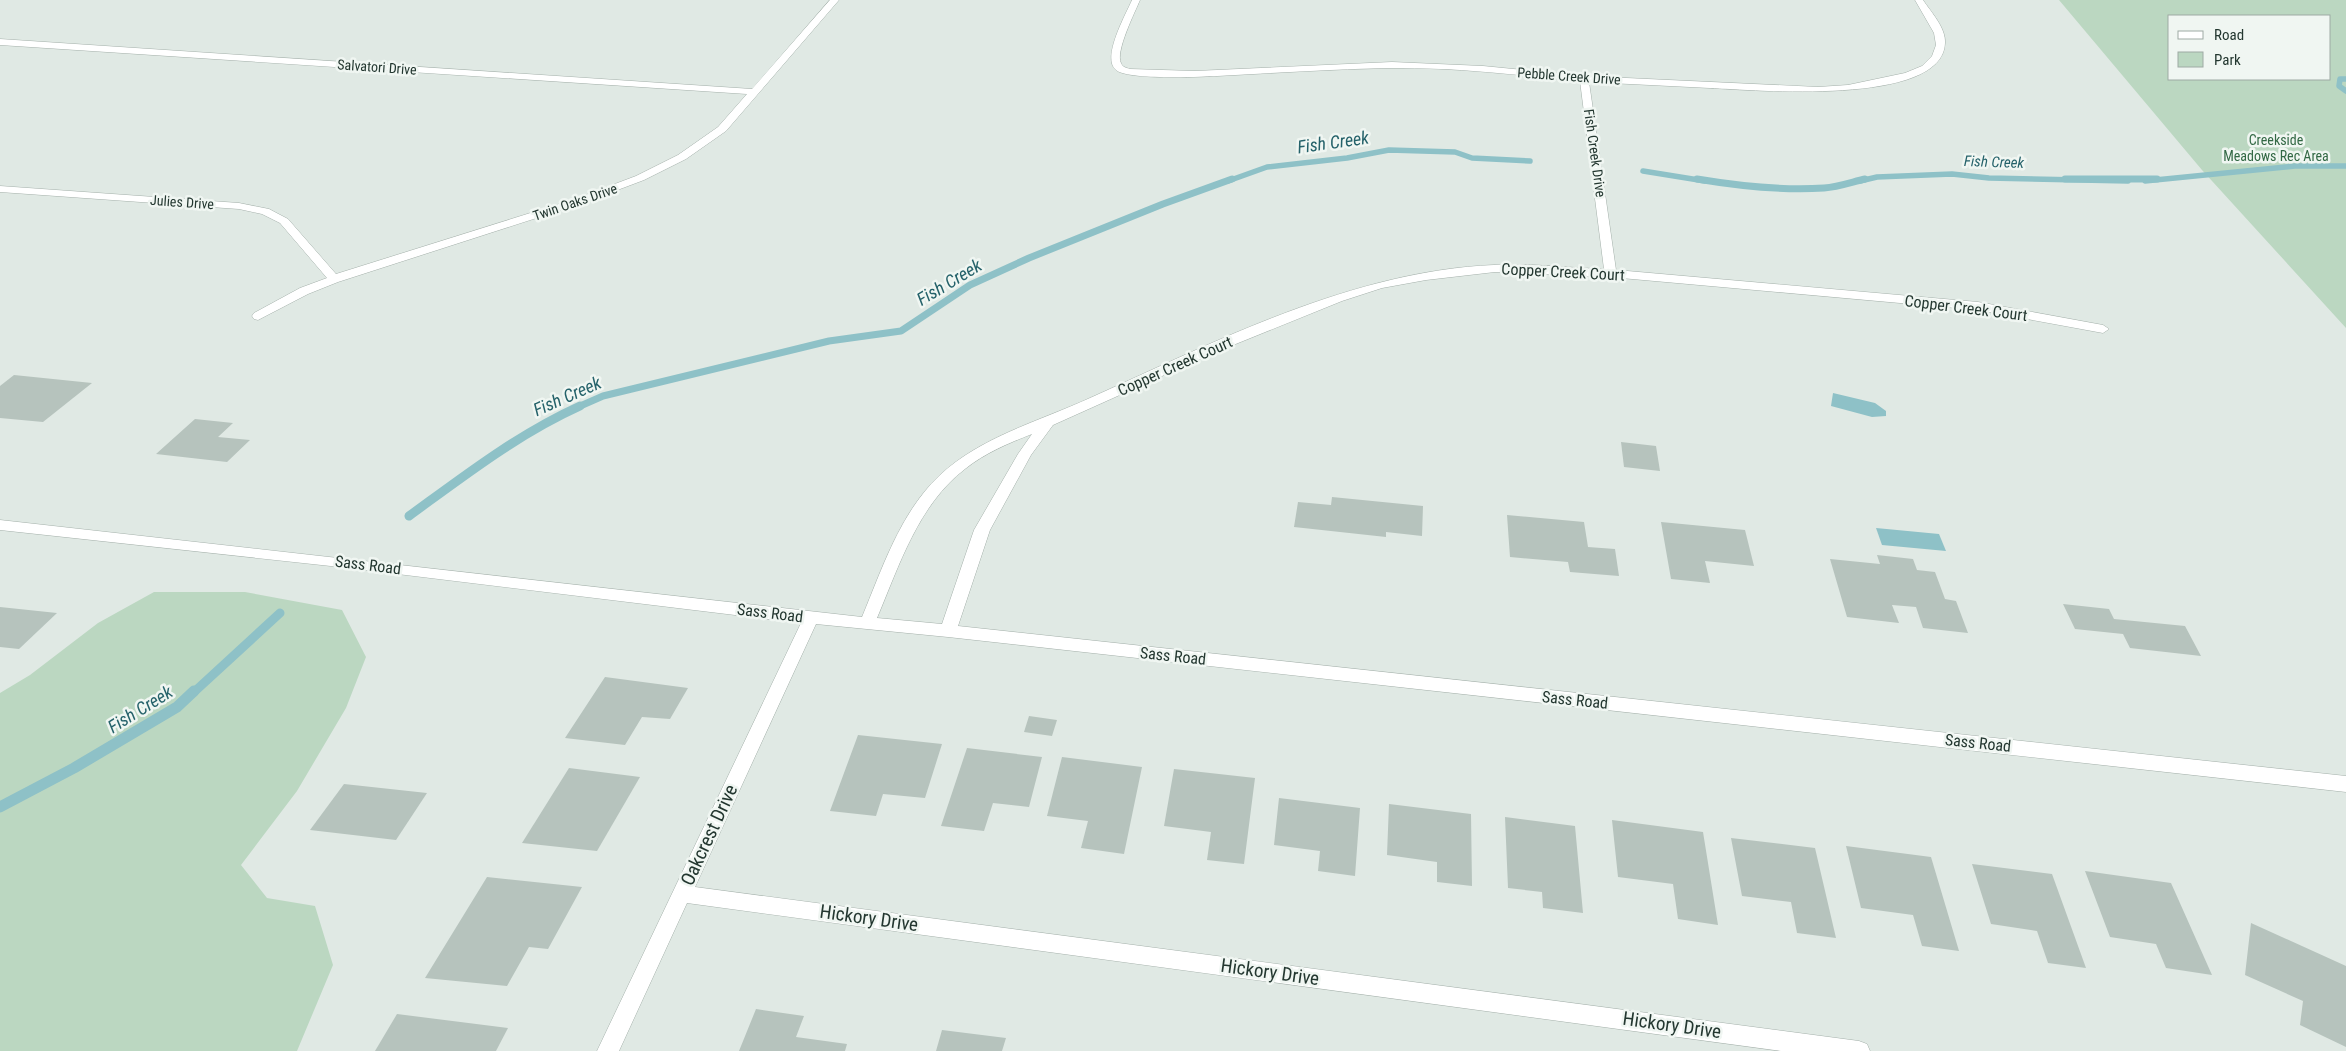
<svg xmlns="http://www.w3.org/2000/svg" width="2346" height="1051" font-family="'Roboto Condensed',sans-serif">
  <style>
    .green { fill: #bbd7c1; fill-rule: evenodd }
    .water { fill: #8ec1c7 }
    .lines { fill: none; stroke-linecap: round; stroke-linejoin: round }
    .stream-far3 { stroke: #8ec1c7; stroke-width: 5.5 }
    .stream-far2 { stroke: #8ec1c7; stroke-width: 7 }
    .stream-far1 { stroke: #8ec1c7; stroke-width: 9 }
    .stream { stroke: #8ec1c7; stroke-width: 11 }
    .building { fill: #b6c3bd }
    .minor-casing { stroke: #a4b0aa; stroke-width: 1 }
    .minor { fill: #fff; fill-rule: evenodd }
    .labels { text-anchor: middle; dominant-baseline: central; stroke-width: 5; stroke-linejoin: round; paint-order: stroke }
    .far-street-label { font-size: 14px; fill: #233730; stroke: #f0f6f2 }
    .far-park-label { font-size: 14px; fill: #326844; stroke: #f0f6f2 }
    .far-water-label { font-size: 15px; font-style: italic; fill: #25626a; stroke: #f0f6f2 }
    .street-label { font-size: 16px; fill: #233730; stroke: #f0f6f2 }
    .water-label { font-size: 18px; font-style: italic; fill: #25626a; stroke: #f0f6f2 }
    .near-street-label { font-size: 19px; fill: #233730; stroke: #f0f6f2 }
  </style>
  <rect width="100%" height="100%" fill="#e0e9e4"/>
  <g class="green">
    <path d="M2059,0H2346V328L2202,170ZM2330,16V79H2170V16Z"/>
    <polygon points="154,592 245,592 342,610 366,657 346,708 297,791 241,865 267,898 315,906 333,965 297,1051 0,1051 0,693 30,675 98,623"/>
  </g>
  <g class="water">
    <polygon points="1833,393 1875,403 1886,411 1886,416 1872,417 1831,406"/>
    <polygon points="1876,528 1939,534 1946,551 1882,545"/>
  </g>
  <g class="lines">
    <g class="stream-far3">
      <polyline points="2346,79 2340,79 2339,86 2346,91"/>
      <polyline points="1643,171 1705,181"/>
      <polyline points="1228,181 1267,167 1347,158 1389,150 1455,152 1472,158 1530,161"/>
      <polyline points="1860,181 1877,177 1952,174 1989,178 2128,181"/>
      <polyline points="2145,181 2295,166 2346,166"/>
    </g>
    <g class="stream-far2">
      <path d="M1697,179C1739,186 1781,191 1824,188C1838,187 1852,182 1865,179"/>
      <polyline points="2065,179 2157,179"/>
      <polyline points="578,407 603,396 829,341 901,331 970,285 1029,258 1163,204 1232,179"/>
    </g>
    <g class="stream-far1">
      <path d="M409,516C464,476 518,434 580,406"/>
      <polyline points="193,693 280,613"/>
    </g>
    <polyline class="stream" points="0,807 74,768 177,707 194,691"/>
  </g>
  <g class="building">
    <polygon points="14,375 92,383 43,422 0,418 0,386"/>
    <polygon points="195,419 233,423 218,437 250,440 227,462 156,454"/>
    <polygon points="1621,442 1656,446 1660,471 1624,467"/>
    <polygon points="1332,497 1423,506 1422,536 1386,532 1386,537 1294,527 1298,502 1331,505"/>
    <polygon points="1507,515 1584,522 1588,547 1615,549 1619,576 1570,572 1568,562 1510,557"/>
    <polygon points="1661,522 1745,530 1754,566 1705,561 1710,583 1671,579"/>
    <polygon points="1877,555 1913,559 1917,570 1935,572 1945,599 1956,601 1968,633 1923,628 1916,607 1892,605 1899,623 1847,617 1830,559 1880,564"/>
    <polygon points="2063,604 2109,609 2114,619 2185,626 2201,656 2130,648 2123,634 2075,629"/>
    <polygon points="0,607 57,613 19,649 0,647"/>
    <polygon points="605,677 688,688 670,719 642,717 625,745 565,738"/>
    <polygon points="1029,716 1057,720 1052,736 1024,732"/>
    <polygon points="858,735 942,744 925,798 883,794 876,816 830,811"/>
    <polygon points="967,748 1042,757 1029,807 993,803 984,831 941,826"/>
    <polygon points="1062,757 1142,767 1124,854 1081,848 1088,821 1047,816"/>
    <polygon points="569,768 640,777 597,851 522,843"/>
    <polygon points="1174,769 1255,778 1244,864 1207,860 1211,832 1164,826"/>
    <polygon points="344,784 427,793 396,840 310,830"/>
    <polygon points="1279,798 1360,808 1355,876 1318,871 1320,851 1274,845"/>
    <polygon points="1389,804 1471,814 1472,886 1437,882 1437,862 1387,855"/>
    <polygon points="1505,817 1575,826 1583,913 1543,908 1542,892 1508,888"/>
    <polygon points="1612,820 1703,832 1718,925 1678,919 1673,884 1618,877"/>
    <polygon points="1731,838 1815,848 1836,938 1797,933 1791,902 1742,896"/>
    <polygon points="1846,846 1931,857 1959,951 1922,946 1913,915 1861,908"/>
    <polygon points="1972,864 2052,874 2086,968 2048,963 2037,931 1991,924"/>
    <polygon points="2085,871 2171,883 2212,975 2166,968 2156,944 2110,937"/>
    <polygon points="487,877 582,887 548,949 529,947 507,986 425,978"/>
    <polygon points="2251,923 2346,966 2346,1047 2300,1025 2303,1001 2245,975"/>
    <polygon points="756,1009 804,1016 796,1037 847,1044 845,1051 739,1051"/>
    <polygon points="397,1014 508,1028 496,1051 375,1051"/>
    <polygon points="942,1030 1006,1038 1002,1051 936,1051"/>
  </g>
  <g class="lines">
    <defs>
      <g id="minor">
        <polygon points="830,0 839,0 726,131 686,159 644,180 583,203 338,282 308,294 258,320 254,319 252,316 254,313 300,288 327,278 280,223 262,214 239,209 0,192 0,186 239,203 269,209 288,219 336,274 575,199 636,176 678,155 718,127 747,94 0,45 0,39 752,89"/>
        <path d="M1132,0H1140C1135,12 1115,52 1121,63C1122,67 1127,68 1130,69L1195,71L1392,62L1483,66L1584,76L1818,87L1848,85L1905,73L1922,66L1932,56L1936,45L1934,33L1915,0H1923C1931,12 1946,28 1945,43C1943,107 1752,90 1710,88C1670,86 1630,84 1589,82L1616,270L1978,302L2103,325L2109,329L2103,333L1978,310L1610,277L1495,272L1426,280L1382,288L1342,301L1211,354L1053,425L1031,455L990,530L958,626L2346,776V792L948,637L816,624L695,887L1859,1041L1867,1044L1870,1051H1781L687,903L619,1051H597L801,623L340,567L0,530V520L862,617C882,569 900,513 939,476C980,437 1040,421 1090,398C1217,341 1353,271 1494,265C1530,263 1568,268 1604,269L1580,81C1517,75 1454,67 1391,68C1333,69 1275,73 1217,76C1199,77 1127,80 1116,70C1101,58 1126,14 1132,0ZM1032,434L1018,454L974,530L942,624L877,618C899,566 918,505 965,469C985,453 1009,443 1032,434Z"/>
      </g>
    </defs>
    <use href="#minor" class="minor-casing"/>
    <use href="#minor" class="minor"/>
  </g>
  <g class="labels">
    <g class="far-street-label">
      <text transform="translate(377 67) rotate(4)">Salvatori Drive</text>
      <text transform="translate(1569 76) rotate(4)">Pebble Creek Drive</text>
      <text transform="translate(1595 153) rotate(82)">Fish Creek Drive</text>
      <text transform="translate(182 202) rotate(4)">Julies Drive</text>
      <text transform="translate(575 202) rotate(-19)">Twin Oaks Drive</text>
    </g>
    <g class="far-park-label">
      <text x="2276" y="140">Creekside<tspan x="2276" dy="16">Meadows Rec Area</tspan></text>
    </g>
    <g class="far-water-label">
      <text transform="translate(1994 162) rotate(2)">Fish Creek</text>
    </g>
    <g class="street-label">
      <text transform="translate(1563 272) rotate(3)">Copper Creek Court</text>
      <text transform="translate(1966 308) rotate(7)">Copper Creek Court</text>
      <text transform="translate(1175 366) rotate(-24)">Copper Creek Court</text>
      <text transform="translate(368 565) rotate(7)">Sass Road</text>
      <text transform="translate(770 613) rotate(7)">Sass Road</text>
      <text transform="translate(1173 656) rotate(6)">Sass Road</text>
      <text transform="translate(1575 700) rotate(6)">Sass Road</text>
      <text transform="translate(1978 743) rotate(6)">Sass Road</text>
    </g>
    <g class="water-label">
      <text transform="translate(1333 142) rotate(-8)">Fish Creek</text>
      <text transform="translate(949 282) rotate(-31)">Fish Creek</text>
      <text transform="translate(567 396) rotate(-24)">Fish Creek</text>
      <text transform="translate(140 709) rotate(-32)">Fish Creek</text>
    </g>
    <g class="near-street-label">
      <text transform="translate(709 835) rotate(-65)">Oakcrest Drive</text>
      <text transform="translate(869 918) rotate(8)">Hickory Drive</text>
      <text transform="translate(1270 972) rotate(8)">Hickory Drive</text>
      <text transform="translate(1672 1025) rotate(8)">Hickory Drive</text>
    </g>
  </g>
  <rect x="2168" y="15" width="162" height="65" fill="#f0f6f2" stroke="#9eaaa4"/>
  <rect x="2178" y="31" width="25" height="8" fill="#ffffff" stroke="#9eaaa4"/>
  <text x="2214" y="40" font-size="15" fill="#233730">Road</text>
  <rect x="2178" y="52" width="25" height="15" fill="#bbd7c1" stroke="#9eaaa4"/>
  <text x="2214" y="65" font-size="15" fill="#233730">Park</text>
</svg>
